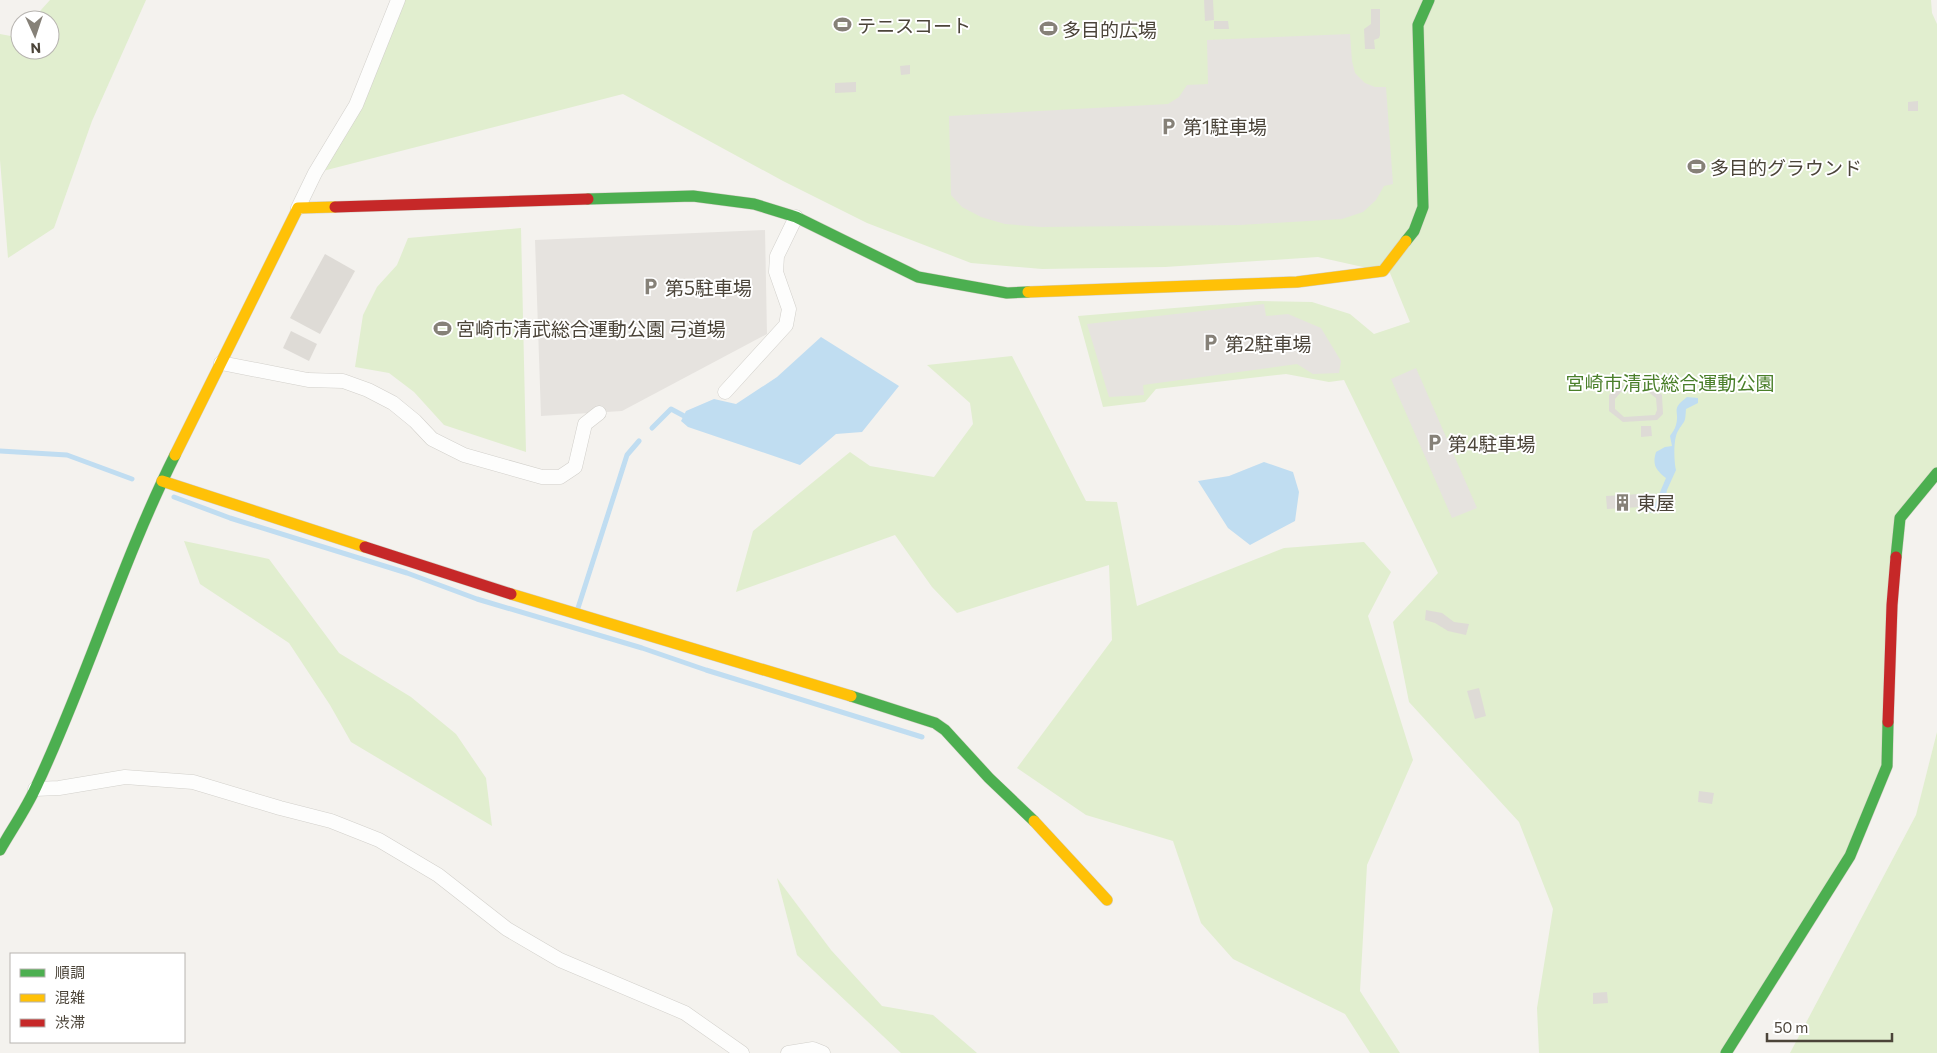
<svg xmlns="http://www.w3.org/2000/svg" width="1937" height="1053" font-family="Commissioner,'Noto Sans JP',sans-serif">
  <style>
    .green { fill: #e1eecf }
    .parking { fill: #e6e3df }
    .water { fill: #c0ddf1 }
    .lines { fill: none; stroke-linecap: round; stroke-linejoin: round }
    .stream { stroke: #c0ddf1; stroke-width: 5 }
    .building { fill: #dedbd6; fill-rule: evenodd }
    .street-casing { stroke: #d2d0cb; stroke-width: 15 }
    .fast-casing { stroke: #d3cfc5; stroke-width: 12 }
    .slow-casing { stroke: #d3cfc5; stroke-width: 12 }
    .jam-casing { stroke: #d3cfc5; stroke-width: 12 }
    .street { stroke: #fdfdfc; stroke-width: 14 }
    .fast { stroke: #4caf50; stroke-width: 11 }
    .slow { stroke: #ffc107; stroke-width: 11 }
    .jam { stroke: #c62828; stroke-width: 11 }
    .labels { text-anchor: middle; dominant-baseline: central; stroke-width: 4; stroke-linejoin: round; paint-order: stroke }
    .poi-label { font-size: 19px; fill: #4b4439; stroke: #fff; text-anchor: start }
    .park-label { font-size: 19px; fill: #4a7f2a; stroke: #fff }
  </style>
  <rect width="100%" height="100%" fill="#f4f2ee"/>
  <g class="green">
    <polygon points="50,0 146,0 92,121 54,228 8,258 0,160 0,34 16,37 20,33 20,50 50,50 50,20 32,20"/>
    <polygon points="398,0 1931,0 1932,13 1937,24 1937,473 1900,518 1887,766 1850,856 1726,1053 1539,1053 1537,1008 1553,909 1519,822 1409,702 1393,622 1438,573 1344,380 1329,382 1286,374 1156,389 1145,402 1103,407 1078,316 1259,301 1312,302 1350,314 1374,334 1410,322 1390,273 1318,257 1165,267 1042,269 971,263 867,223 783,181 623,94 315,173 340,132"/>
    <polygon points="521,228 526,452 444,425 414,392 389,373 355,367 363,315 377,287 397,265 408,238"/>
    <polygon points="1012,356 1086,501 1117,502 1137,606 1284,548 1364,542 1391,572 1368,616 1413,760 1367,865 1360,991 1400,1053 1370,1053 1345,1014 1233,959 1201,923 1173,841 1086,815 1017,768 1112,640 1109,565 957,613 932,587 895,535 736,592 753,531 850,452 870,466 934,477 973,424 970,403 927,365"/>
    <polygon points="184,541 269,559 339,653 411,697 456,734 486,778 492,826 351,742 330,705 289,643 200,584"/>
    <polygon points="1937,732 1937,1053 1790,1053 1916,815"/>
    <polygon points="777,878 831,950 882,1006 933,1015 977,1053 901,1053 797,955"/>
  </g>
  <g class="parking">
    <polygon points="1350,34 1352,61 1355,73 1365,83 1375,87 1386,87 1393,184 1384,186 1376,200 1363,212 1342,219 1240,225 1041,227 1005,224 981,217 962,207 951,195 949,116 1168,104 1179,97 1187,85 1208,84 1207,40"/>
    <polygon points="765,230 767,334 622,411 541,416 535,240"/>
    <polygon points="1264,304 1266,316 1288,314 1321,328 1341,361 1339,373 1313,374 1297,364 1143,385 1144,395 1109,397 1087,324"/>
    <polygon points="1416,368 1477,508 1452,518 1391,379"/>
  </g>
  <g class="water">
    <polygon points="821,337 899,386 862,432 836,434 800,465 688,427 681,421 686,411 714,399 736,404 777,377"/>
    <path d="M1687,397L1698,398V403L1686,409C1685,425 1685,419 1678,431C1673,439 1674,462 1676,470L1667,490L1664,507L1655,509L1651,513L1648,510L1655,504L1666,478C1656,470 1652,465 1656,452L1665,447L1672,446L1670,436C1672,433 1675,429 1676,425C1680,410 1670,410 1687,397Z"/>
    <polygon points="1264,462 1293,472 1299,492 1295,521 1250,545 1228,528 1198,481 1229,476"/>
  </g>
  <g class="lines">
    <g class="stream">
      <polyline points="652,428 671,409 686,417"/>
      <polyline points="0,451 67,455 132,479"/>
      <polyline points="174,497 230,518 407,573 477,599 642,648 706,670 922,737"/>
      <polyline points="578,608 627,455 639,441"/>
    </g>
  </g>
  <g class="building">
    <polygon points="1204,0 1213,0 1214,20 1205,21"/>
    <polygon points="1371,9 1380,9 1380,35 1379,38 1374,40 1375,49 1365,49 1364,29 1371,24"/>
    <polygon points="1214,21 1228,21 1229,29 1214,29"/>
    <polygon points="910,65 910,74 901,75 900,66"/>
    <polygon points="856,82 856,92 835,93 835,83"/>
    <polygon points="1918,101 1918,111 1908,111 1908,102"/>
    <polygon points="325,254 355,271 320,334 290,318"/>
    <polygon points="291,331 317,344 309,361 283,348"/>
    <path d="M1649,383L1662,395L1663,414L1657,420L1623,422L1609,411V395L1618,386ZM1647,391L1656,398L1657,410L1655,415L1624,417L1615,409V399L1621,392Z"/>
    <polygon points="1641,426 1651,426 1652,436 1641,437"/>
    <polygon points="1640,494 1641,507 1607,509 1606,496"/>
    <polygon points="1426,610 1442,613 1454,622 1469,624 1466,635 1448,631 1435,623 1425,620"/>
    <polygon points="1479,688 1486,716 1475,719 1467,691"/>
    <polygon points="1699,791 1714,793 1712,804 1698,802"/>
    <polygon points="1607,992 1608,1003 1593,1004 1593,993"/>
  </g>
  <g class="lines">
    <defs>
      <g id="street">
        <polyline points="298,208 315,173 356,105 398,0"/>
        <polyline points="221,363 308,380 343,381 368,390 393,403 415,421 432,439 464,455 542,477 560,477 575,467 585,424 599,413"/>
        <polyline points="725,392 786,325 789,309 776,272 777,256 796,217"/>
        <polyline points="35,789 59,788 125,777 193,782 280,808 331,821 379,840 438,875 507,929 560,960 685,1013 742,1053"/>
        <polyline points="788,1053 813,1049 823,1053"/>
      </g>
      <g id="fast">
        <polyline points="588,199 693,196 754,204 796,217 918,277 1007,293 1028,292"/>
        <polyline points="1406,241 1414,231 1423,207 1418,25 1429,0"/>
        <polyline points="1896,557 1900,518 1937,473"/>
        <polyline points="851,696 935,723 945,730 989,778 1034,821"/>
        <path d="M0,850C12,829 26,809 36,787C87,679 121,563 175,455"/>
        <polyline points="1726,1053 1850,856 1887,766 1888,722"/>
      </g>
      <g id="slow">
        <polyline points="1028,292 1297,282 1383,271 1406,241"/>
        <polyline points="175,455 298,208 335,207"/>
        <polyline points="162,481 365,547"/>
        <polyline points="511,594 851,696"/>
        <polyline points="1034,821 1107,900"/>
      </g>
      <g id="jam">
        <polyline points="335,207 588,199"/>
        <polyline points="365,547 511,594"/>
        <polyline points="1888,722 1892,605 1896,557"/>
      </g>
    </defs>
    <use href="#street" class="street-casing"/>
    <use href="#fast" class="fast-casing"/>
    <use href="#slow" class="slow-casing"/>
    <use href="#jam" class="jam-casing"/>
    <use href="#street" class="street"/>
    <use href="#fast" class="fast"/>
    <use href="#slow" class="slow"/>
    <use href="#jam" class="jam"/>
  </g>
  <defs>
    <symbol id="stadium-bare" viewBox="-9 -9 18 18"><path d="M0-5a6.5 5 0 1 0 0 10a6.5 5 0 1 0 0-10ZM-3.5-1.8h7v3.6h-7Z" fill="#868178" stroke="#fff" stroke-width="2.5" paint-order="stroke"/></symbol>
    <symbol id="parking-bare" viewBox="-9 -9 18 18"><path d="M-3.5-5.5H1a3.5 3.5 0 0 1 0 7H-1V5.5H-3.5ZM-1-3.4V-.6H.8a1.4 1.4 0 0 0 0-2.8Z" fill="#868178" stroke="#fff" stroke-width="2.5" paint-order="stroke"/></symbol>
    <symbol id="building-bare" viewBox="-9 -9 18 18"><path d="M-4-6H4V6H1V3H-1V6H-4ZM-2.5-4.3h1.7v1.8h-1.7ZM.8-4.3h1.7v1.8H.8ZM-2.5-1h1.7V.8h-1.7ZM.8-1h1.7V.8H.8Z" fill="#868178" stroke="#fff" stroke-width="2.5" paint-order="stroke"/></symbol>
  </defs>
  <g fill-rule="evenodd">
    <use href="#stadium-bare" x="830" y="12" width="25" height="25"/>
    <use href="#stadium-bare" x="1036" y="16" width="25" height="25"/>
    <use href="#parking-bare" x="1156" y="114" width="25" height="25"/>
    <use href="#stadium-bare" x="1684" y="154" width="25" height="25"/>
    <use href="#parking-bare" x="638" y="274" width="25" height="25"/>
    <use href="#stadium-bare" x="430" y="316" width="25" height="25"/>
    <use href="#parking-bare" x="1198" y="330" width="25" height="25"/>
    <use href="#parking-bare" x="1422" y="430" width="25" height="25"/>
    <use href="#building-bare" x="1610" y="490" width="25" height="25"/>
  </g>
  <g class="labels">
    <g class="poi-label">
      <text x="857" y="25">テニスコート</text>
      <text x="1062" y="29">多目的広場</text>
      <text x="1183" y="126">第1駐車場</text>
      <text x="1710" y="167">多目的グラウンド</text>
      <text x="665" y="287">第5駐車場</text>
      <text x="456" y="328">宮崎市清武総合運動公園 弓道場</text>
      <text x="1225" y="343">第2駐車場</text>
      <text x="1448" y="443">第4駐車場</text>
      <text x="1637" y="502">東屋</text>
    </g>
    <g class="park-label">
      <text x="1670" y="382">宮崎市清武総合運動公園</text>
    </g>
  </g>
  <rect x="10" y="953" width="175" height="90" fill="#ffffff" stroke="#b7b4b0"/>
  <rect x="20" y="969" width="25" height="8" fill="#4caf50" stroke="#b7b4b0"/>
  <text x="55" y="978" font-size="15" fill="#4b4439">順調</text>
  <rect x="20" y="994" width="25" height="8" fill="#ffc107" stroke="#b7b4b0"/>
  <text x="55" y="1003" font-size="15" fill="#4b4439">混雑</text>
  <rect x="20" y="1019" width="25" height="8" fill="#c62828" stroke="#b7b4b0"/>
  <text x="55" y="1028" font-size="15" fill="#4b4439">渋滞</text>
  <g transform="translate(35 35) rotate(177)"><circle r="24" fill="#ffffff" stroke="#b7b4b0"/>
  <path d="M0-4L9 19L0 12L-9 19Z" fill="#868178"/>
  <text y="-8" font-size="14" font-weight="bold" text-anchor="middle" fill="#4b4439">N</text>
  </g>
  <path d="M1767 1033v8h125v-8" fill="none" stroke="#4b4439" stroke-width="2.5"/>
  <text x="1774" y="1033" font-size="15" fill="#4b4439" stroke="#ffffff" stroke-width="4" paint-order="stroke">50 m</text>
</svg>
